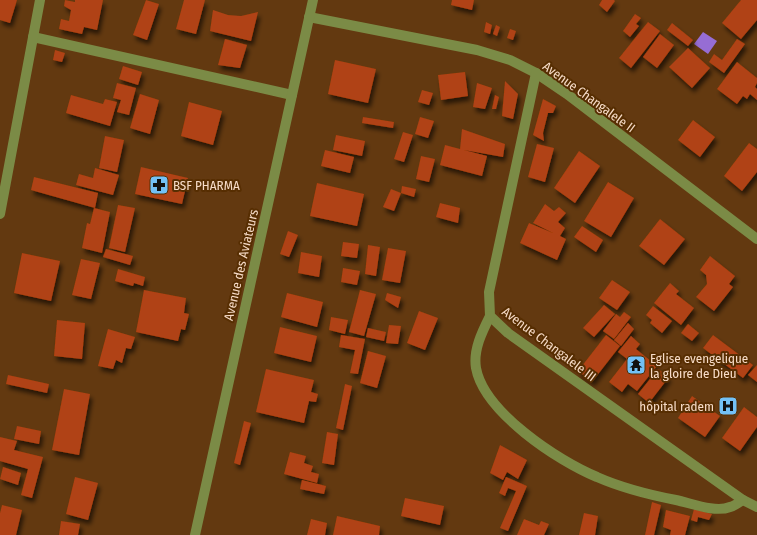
<svg xmlns="http://www.w3.org/2000/svg" width="757" height="535" font-family="'Fira Sans Condensed',sans-serif">
  <style>
    .water { fill: #966dd4 }
    .building { fill: #b04212; filter: url(#shadow) }
    .lines { fill: none; stroke-linecap: round; stroke-linejoin: round }
    .minor { stroke: #7b8b46; stroke-width: 10 }
    .labels { text-anchor: middle; dominant-baseline: central; stroke-width: 4; stroke-linejoin: round; paint-order: stroke }
    .street-label { font-size: 13px; fill: #f7dcc8; stroke: #572e02 }
    .poi-label { font-size: 13px; fill: #f7dcc8; stroke: #572e02; text-anchor: start }
  </style>
  <defs>
    <filter id="shadow"><feDropShadow dx="2.5" dy="4.5" stdDeviation="2" flood-color="#0009"/></filter>
  </defs>
  <rect width="100%" height="100%" fill="#633910"/>
  <polygon class="water" points="703,32 717,41 708,54 694,44"/>
  <g class="building">
    <polygon points="0,0 17,0 10,23 0,20"/>
    <polygon points="65,0 75,2 75,0 103,0 97,30 84,27 82,34 59,29 61,19 69,21 71,10 64,6"/>
    <polygon points="146,0 159,4 147,40 133,35"/>
    <polygon points="184,0 205,0 196,34 176,29"/>
    <polygon points="452,0 474,0 472,10 451,5"/>
    <polygon points="602,0 614,0 615,1 607,12 599,5"/>
    <polygon points="741,0 757,0 757,20 741,39 722,23"/>
    <polygon points="213,10 228,15 241,16 258,12 251,41 210,31"/>
    <polygon points="635,14 641,18 636,24 639,26 630,37 623,31"/>
    <polygon points="486,22 492,25 490,34 484,32"/>
    <polygon points="648,22 660,31 631,68 619,58"/>
    <polygon points="672,23 693,40 688,46 667,30"/>
    <polygon points="496,25 500,27 497,36 493,34"/>
    <polygon points="510,29 516,31 513,40 507,38"/>
    <polygon points="660,34 674,45 657,68 643,57"/>
    <polygon points="225,39 247,45 240,68 218,65"/>
    <polygon points="737,39 745,44 724,73 709,62 714,54 722,60"/>
    <polygon points="688,48 710,68 692,88 669,67"/>
    <polygon points="55,50 65,53 62,62 53,60"/>
    <polygon points="335,60 376,69 368,103 328,94"/>
    <polygon points="737,62 757,78 757,83 755,87 757,89 757,100 750,94 747,99 743,96 737,104 717,89"/>
    <polygon points="123,66 142,72 138,85 119,79"/>
    <polygon points="465,72 468,96 441,100 438,75"/>
    <polygon points="505,81 518,94 513,119 502,116"/>
    <polygon points="117,83 136,88 129,115 117,112 121,100 113,98"/>
    <polygon points="477,83 492,88 485,109 473,107"/>
    <polygon points="422,90 433,93 429,105 418,102"/>
    <polygon points="140,94 159,100 150,134 130,128"/>
    <polygon points="71,95 103,104 105,99 117,102 110,126 66,113"/>
    <polygon points="495,95 499,97 496,109 492,109"/>
    <polygon points="543,99 556,106 553,113 548,113 543,133 544,141 533,135"/>
    <polygon points="189,102 222,111 213,145 181,136"/>
    <polygon points="363,117 394,122 393,128 362,123"/>
    <polygon points="420,117 434,121 428,138 415,134"/>
    <polygon points="693,120 715,137 700,157 678,140"/>
    <polygon points="462,129 505,144 503,157 464,150 487,156 482,176 440,165 445,145 460,149"/>
    <polygon points="403,132 413,135 404,162 394,159"/>
    <polygon points="336,135 365,141 362,156 333,150"/>
    <polygon points="105,136 124,140 117,172 99,168"/>
    <polygon points="749,143 757,149 757,172 742,191 724,176"/>
    <polygon points="537,144 554,148 545,182 528,177"/>
    <polygon points="325,150 354,157 350,173 321,166"/>
    <polygon points="579,151 600,166 575,203 554,188"/>
    <polygon points="421,156 435,159 429,182 416,179"/>
    <polygon points="141,167 188,178 182,204 135,194"/>
    <polygon points="95,168 119,175 113,195 76,185 79,174 93,178"/>
    <polygon points="34,177 98,193 95,208 31,190"/>
    <polygon points="608,182 634,198 611,237 584,221"/>
    <polygon points="317,183 364,194 357,226 310,216"/>
    <polygon points="402,186 416,189 414,197 401,193"/>
    <polygon points="391,189 401,193 394,211 383,207"/>
    <polygon points="440,203 460,208 458,223 436,217"/>
    <polygon points="545,204 554,211 559,207 566,213 558,222 565,228 560,236 566,239 557,260 520,243 529,223 553,233 533,223"/>
    <polygon points="118,205 135,208 125,252 109,248"/>
    <polygon points="94,208 110,212 102,253 82,248 87,223 90,224"/>
    <polygon points="660,219 685,239 664,265 639,246"/>
    <polygon points="582,226 603,240 596,252 574,237"/>
    <polygon points="288,231 298,235 289,257 280,254"/>
    <polygon points="343,242 359,244 357,258 341,256"/>
    <polygon points="368,245 380,247 376,276 365,274"/>
    <polygon points="388,248 406,251 400,283 382,280"/>
    <polygon points="106,249 133,256 130,265 103,257"/>
    <polygon points="301,252 322,256 319,277 298,273"/>
    <polygon points="22,253 60,261 51,301 14,293"/>
    <polygon points="710,256 735,276 729,284 733,287 714,311 696,297 707,284 706,275 700,270"/>
    <polygon points="81,259 100,263 91,299 72,295"/>
    <polygon points="343,268 360,271 357,285 341,282"/>
    <polygon points="118,269 145,277 143,286 134,283 133,286 115,281"/>
    <polygon points="612,280 630,292 617,310 599,298"/>
    <polygon points="670,283 679,291 676,294 694,308 681,325 654,303"/>
    <polygon points="144,290 186,298 184,313 189,314 185,330 181,329 178,341 136,332"/>
    <polygon points="360,290 376,294 364,336 349,332"/>
    <polygon points="287,293 323,302 317,327 281,317"/>
    <polygon points="387,293 401,297 398,308 385,300"/>
    <polygon points="604,305 615,314 594,337 583,328"/>
    <polygon points="653,306 672,321 662,333 650,323 652,320 646,315"/>
    <polygon points="419,311 438,318 425,350 407,343"/>
    <polygon points="624,312 631,317 614,339 603,331 616,314 620,317"/>
    <polygon points="331,317 348,320 345,334 329,330"/>
    <polygon points="57,320 85,323 82,359 54,356"/>
    <polygon points="628,323 634,329 621,346 614,340"/>
    <polygon points="688,324 699,333 692,341 681,333"/>
    <polygon points="389,325 401,326 398,344 386,343"/>
    <polygon points="280,327 317,336 311,362 274,353"/>
    <polygon points="368,328 386,332 384,341 366,337"/>
    <polygon points="108,329 135,337 131,349 126,348 122,363 116,360 113,369 98,366"/>
    <polygon points="341,335 365,339 358,374 350,373 355,350 339,347"/>
    <polygon points="606,335 620,346 592,382 578,371"/>
    <polygon points="713,335 753,365 743,378 703,348"/>
    <polygon points="631,336 640,344 636,349 657,366 637,391 628,384 622,392 609,382 627,359 618,352"/>
    <polygon points="368,351 386,356 377,388 360,383"/>
    <polygon points="757,365 757,382 748,375"/>
    <polygon points="266,369 314,380 311,392 318,394 316,402 309,401 304,423 256,412"/>
    <polygon points="658,369 669,377 649,403 638,394"/>
    <polygon points="8,375 49,384 47,393 6,384"/>
    <polygon points="345,384 352,386 343,430 336,428"/>
    <polygon points="64,389 90,394 79,455 52,450"/>
    <polygon points="692,396 720,416 705,437 678,418"/>
    <polygon points="744,407 757,417 757,427 740,451 722,438"/>
    <polygon points="244,421 251,423 240,465 234,463"/>
    <polygon points="17,426 41,431 39,444 14,439"/>
    <polygon points="327,432 338,434 334,465 322,463"/>
    <polygon points="0,437 17,441 14,450 43,457 32,498 21,495 28,469 0,461"/>
    <polygon points="500,445 527,460 518,479 507,472 503,480 490,473"/>
    <polygon points="290,452 306,456 304,463 313,466 311,472 319,474 317,483 284,474"/>
    <polygon points="3,467 21,473 18,485 0,479"/>
    <polygon points="75,477 98,483 88,520 66,514"/>
    <polygon points="506,477 527,486 508,531 500,528 516,491 508,488 505,496 499,493"/>
    <polygon points="302,480 326,486 324,494 300,489"/>
    <polygon points="405,498 444,506 440,525 401,516"/>
    <polygon points="652,502 661,505 654,535 645,535"/>
    <polygon points="2,505 22,510 16,535 0,535 0,513"/>
    <polygon points="694,509 712,514 709,520 698,517 697,522 691,520"/>
    <polygon points="666,510 690,516 685,535 670,535 671,530 663,527"/>
    <polygon points="584,513 598,516 595,535 579,535"/>
    <polygon points="337,516 380,526 379,535 333,535"/>
    <polygon points="311,519 327,523 325,535 307,535"/>
    <polygon points="524,519 539,525 541,521 549,524 544,535 517,535"/>
    <polygon points="61,521 80,524 78,535 59,535"/>
  </g>
  <g class="lines">
    <g class="minor">
      <polyline points="309,17 477,50 510,60 536,73 567,94 757,239"/>
      <polyline points="33,37 292,95"/>
      <polyline points="536,73 489,292 490,316 508,333 743,500 757,507"/>
      <polyline points="0,214 40,0"/>
      <path d="M490,316C482,332 473,350 476,368C484,412 558,461 597,477C622,488 650,495 676,500C691,503 715,513 730,507C735,506 739,502 743,500"/>
      <polyline points="195,535 313,0"/>
    </g>
  </g>
  <defs>
    <symbol id="pharmacy-square" viewBox="-11 -11 22 22"><rect x="-9" y="-9" width="18" height="18" rx="4" fill="#73c1f6" stroke="#572e02"/><path d="M-2-6h4v4h4v4h-4v4h-4v-4h-4v-4h4Z" fill="#111"/></symbol>
    <symbol id="temple-square" viewBox="-11 -11 22 22"><rect x="-9" y="-9" width="18" height="18" rx="4" fill="#73c1f6" stroke="#572e02"/><path d="M0-6L5-2H3V0L6.5 2.5H4V6H1.5V3h-3V6H-4V2.5H-6.5L-3 0V-2H-5Z" fill="#111"/></symbol>
    <symbol id="hospital-square" viewBox="-11 -11 22 22"><rect x="-9" y="-9" width="18" height="18" rx="4" fill="#73c1f6" stroke="#572e02"/><path d="M-5-5h3v3.5h4V-5h3V5h-3V1.5h-4V5h-3Z" fill="#111"/></symbol>
  </defs>
  <g fill-rule="evenodd">
    <use href="#pharmacy-square" x="148" y="174" width="22" height="22"/>
    <use href="#temple-square" x="625" y="354" width="22" height="22"/>
    <use href="#hospital-square" x="717" y="395" width="22" height="22"/>
  </g>
  <g class="labels">
    <g class="street-label">
      <text transform="translate(589 97) rotate(36)">Avenue Changalele II</text>
      <text transform="translate(241 265) rotate(-77)">Avenue des Aviateurs</text>
      <text transform="translate(549 344) rotate(37)">Avenue Changalele III</text>
    </g>
    <g class="poi-label">
      <text x="173" y="185">BSF PHARMA</text>
      <text x="650" y="358">Eglise evengelique<tspan x="650" dy="15">la gloire de Dieu</tspan></text>
      <text x="714" y="406" text-anchor="end">hôpital radem</text>
    </g>
  </g>
</svg>
